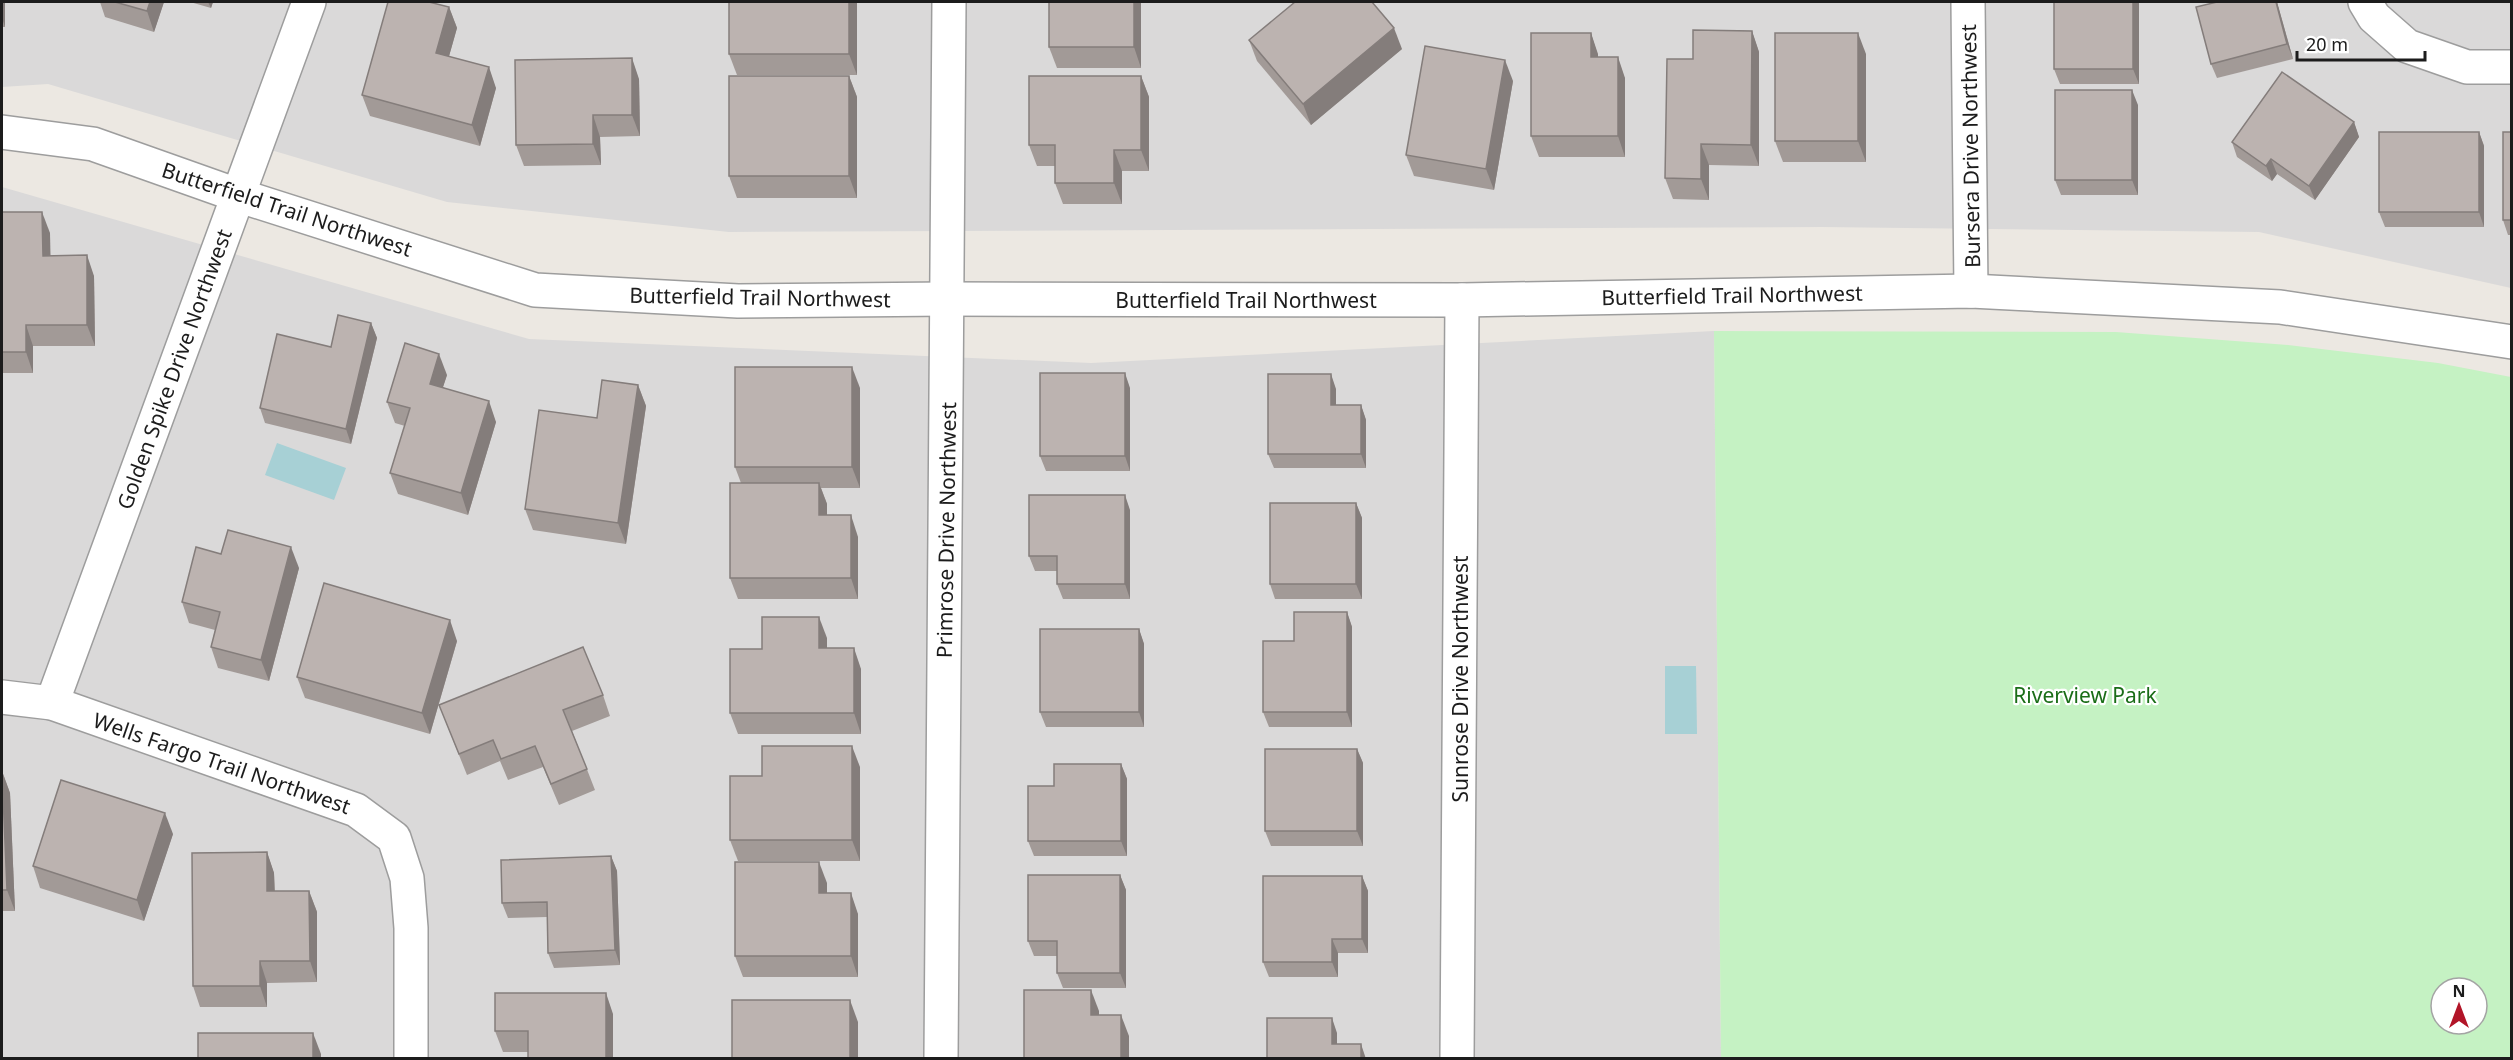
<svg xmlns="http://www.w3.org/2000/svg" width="2513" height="1060" font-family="'Noto Sans',sans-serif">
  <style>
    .residential { fill: #dad9d9 }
    .park { fill: #c5f2c3; fill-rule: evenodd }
    .water { fill: #a7d0d5 }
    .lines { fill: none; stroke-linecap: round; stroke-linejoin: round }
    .minor-casing { stroke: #9d9d9d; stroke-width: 36 }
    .tertiary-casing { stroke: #9d9d9d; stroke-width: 36 }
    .minor { stroke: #fff; stroke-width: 33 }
    .tertiary { stroke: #fff; stroke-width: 33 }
    .wall { fill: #a29a97 }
    .shaded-wall { fill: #847d7b }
    .building { fill: #bcb3b0; stroke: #847d7b; stroke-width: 1.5 }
    .labels { text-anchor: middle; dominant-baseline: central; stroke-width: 4.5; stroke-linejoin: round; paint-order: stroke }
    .street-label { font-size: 21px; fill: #1c1c1c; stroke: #fff }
    .park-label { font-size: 21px; fill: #1a6d17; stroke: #fff }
  </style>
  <rect width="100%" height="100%" fill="#ece8e2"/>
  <g class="residential">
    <polygon points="2,2 2511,2 2511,288 2259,232 1822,227 729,232 447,202 48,84 2,87"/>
    <polygon points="2,187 529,339 1091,363 1714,331 1721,1058 2,1058"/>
  </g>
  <path class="park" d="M1714,331L2116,332L2288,345L2438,363L2511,377V1058H1721ZM2441,988H2477V1024H2441Z"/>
  <g class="water">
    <polygon points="277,443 346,468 334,500 265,475"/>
    <polygon points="1665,666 1696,666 1697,734 1665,734"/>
  </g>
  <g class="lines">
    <defs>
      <g id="minor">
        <polyline points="1968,2 1971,291"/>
        <polyline points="2365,2 2374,17 2407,46 2467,67 2512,67"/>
        <polyline points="2,697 52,703 356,810 394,838 407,878 411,928 411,1058"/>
        <polyline points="52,703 309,2"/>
        <polyline points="941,1058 949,2"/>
        <polyline points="1457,1058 1462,300"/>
      </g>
      <polyline id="tertiary" points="2,132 93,144 237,195 535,290 738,301 948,299 1462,300 1971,291 2280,307 2512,342"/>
    </defs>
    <use href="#minor" class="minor-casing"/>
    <use href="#tertiary" class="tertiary-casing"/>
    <use href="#minor" class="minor"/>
    <use href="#tertiary" class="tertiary"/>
  </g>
  <g class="wall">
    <rect x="2" y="2" width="3" height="25"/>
    <polygon points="100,2 164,2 154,32 105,17"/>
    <polygon points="190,2 213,2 211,8"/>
    <polygon points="857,2 857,75 737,75 729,54"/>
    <polygon points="1141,2 1141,68 1057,68 1049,47"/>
    <polygon points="2139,2 2139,84 2060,84 2054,69"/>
    <polygon points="2277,2 2293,59 2217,78 2211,64"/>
    <polygon points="449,7 457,28 449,56 496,88 480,146 370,116 362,95"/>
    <polygon points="1752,31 1759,52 1759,166 1709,165 1709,200 1673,199 1665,178 1693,59"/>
    <polygon points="1591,33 1598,57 1625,78 1625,157 1539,157 1531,136"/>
    <polygon points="1249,40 1402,49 1311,125 1257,61"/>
    <polygon points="1866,54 1866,162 1783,162 1775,141"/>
    <polygon points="849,76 857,97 857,198 737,198 729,176"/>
    <polygon points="1141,76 1149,97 1149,171 1122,171 1122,204 1063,204 1055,183 1055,166 1037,166 1029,145"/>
    <polygon points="639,79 640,136 600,137 601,165 524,166 516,145"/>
    <polygon points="1513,81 1494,190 1414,176 1406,155"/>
    <polygon points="2138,105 2138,195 2061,195 2055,180"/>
    <polygon points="2354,122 2359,137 2315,200 2277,174 2272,181 2237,157 2232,142"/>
    <polygon points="2479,132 2484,146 2484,227 2385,227 2379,212"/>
    <polygon points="2511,132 2511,235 2508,235 2503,220"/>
    <polygon points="2,212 50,233 50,256 94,276 95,346 33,346 33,373 2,373"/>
    <polygon points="371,323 377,338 351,444 265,423 260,408 331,347"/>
    <polygon points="447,375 443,387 496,422 468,515 398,494 390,473 405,426 395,423 387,402"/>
    <polygon points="638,385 646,406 626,544 533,530 525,509"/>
    <polygon points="860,388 860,488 821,488 827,504 827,515 858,537 858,599 738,599 730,578 741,483 735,467"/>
    <polygon points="1130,388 1130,471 1046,471 1040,456"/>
    <polygon points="1336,389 1336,405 1361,405 1366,420 1366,468 1274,468 1268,454"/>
    <polygon points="1356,503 1362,518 1362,599 1275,599 1270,584"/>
    <polygon points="1130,510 1130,599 1063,599 1057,584 1057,571 1035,571 1029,556"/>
    <polygon points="221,554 299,568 269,681 218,668 211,647 215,630 189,623 182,602"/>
    <polygon points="1347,612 1352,627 1352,727 1269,727 1263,712 1294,641"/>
    <polygon points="1139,629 1144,644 1144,727 1046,727 1040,712"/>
    <polygon points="827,638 827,648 861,669 861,734 738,734 730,713 762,649"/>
    <polygon points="457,641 430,734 305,698 297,677"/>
    <polygon points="603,695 610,716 572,731 595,790 559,805 543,767 508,780 500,761 467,775 439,705"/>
    <polygon points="1357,749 1363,763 1363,846 1271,846 1265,831"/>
    <polygon points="1121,764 1127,779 1127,856 1034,856 1028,841 1054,786"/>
    <polygon points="860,767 860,861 738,861 730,840 762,776"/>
    <polygon points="2,771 10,793 15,911 2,911"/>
    <polygon points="173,834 144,921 40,888 33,866"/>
    <polygon points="267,852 274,873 275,891 309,891 317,912 317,982 267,983 267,1007 200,1007 193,986"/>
    <polygon points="611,856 617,871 620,965 554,968 548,953 547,917 508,918 502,903"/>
    <polygon points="1120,875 1126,890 1126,988 1063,988 1057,973 1057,956 1034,956 1028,941"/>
    <polygon points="1362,876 1368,891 1368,953 1338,953 1338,977 1269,977 1263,962"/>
    <polygon points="827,883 827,893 858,914 858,977 743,977 735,956"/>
    <polygon points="613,1014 613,1059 528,1052 503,1052 495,1031"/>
  </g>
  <g class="shaded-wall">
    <polygon points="2,2 5,2 5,27 2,18"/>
    <polygon points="150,2 164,2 154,32 147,11"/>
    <polygon points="208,2 213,2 211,8"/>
    <polygon points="849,2 857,2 857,75 849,54"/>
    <polygon points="1134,2 1141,2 1141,68 1134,47"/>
    <polygon points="2133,2 2139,2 2139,84 2133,69"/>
    <polygon points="2276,2 2277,2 2293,59 2287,44"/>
    <polygon points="449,7 457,28 444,74 436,53"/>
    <polygon points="1394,28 1402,49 1311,125 1303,104"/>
    <polygon points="1752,31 1759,52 1759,166 1751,145"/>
    <polygon points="1591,33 1598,54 1598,78 1591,57"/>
    <polygon points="1858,33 1866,54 1866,162 1858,141"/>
    <polygon points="1618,57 1625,78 1625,157 1618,136"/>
    <polygon points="632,58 639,79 640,136 632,115"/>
    <polygon points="1505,60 1513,81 1494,190 1486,169"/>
    <polygon points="489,67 496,88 480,146 472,125"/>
    <polygon points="849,76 857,97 857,198 849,176"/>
    <polygon points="1141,76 1149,97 1149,171 1141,150"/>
    <polygon points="2132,90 2138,105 2138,195 2132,180"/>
    <polygon points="593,115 600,137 601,165 593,144"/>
    <polygon points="2354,122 2359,137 2315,200 2309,186"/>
    <polygon points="2479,132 2484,146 2484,227 2479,212"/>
    <polygon points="1701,144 1709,165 1709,200 1701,179"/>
    <polygon points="1114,150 1122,171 1122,204 1114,183"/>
    <polygon points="2271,159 2277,174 2272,181 2266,166"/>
    <polygon points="42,212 50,233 51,277 43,256"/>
    <polygon points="87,255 94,276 95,346 87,325"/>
    <polygon points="371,323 377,338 351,444 346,429"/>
    <polygon points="26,325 33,346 33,373 26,352"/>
    <polygon points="439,354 447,375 437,405 430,384"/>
    <polygon points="852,367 860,388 860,488 852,467"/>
    <polygon points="1125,373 1130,388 1130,471 1125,456"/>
    <polygon points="1331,374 1336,389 1336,420 1331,405"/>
    <polygon points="638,385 646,406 626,544 618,523"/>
    <polygon points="489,401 496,422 468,515 461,493"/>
    <polygon points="1361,405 1366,420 1366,468 1361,454"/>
    <polygon points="819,483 827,504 827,537 819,515"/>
    <polygon points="1125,495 1130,510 1130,599 1125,584"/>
    <polygon points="1356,503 1362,518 1362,599 1356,584"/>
    <polygon points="851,515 858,537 858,599 851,578"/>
    <polygon points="291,547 299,568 269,681 261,660"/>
    <polygon points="1347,612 1352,627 1352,727 1347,712"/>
    <polygon points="819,617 827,638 827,669 819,648"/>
    <polygon points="450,620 457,641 430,734 422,713"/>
    <polygon points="1139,629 1144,644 1144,727 1139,712"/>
    <polygon points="854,648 861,669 861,734 854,713"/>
    <polygon points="852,746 860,767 860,861 852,840"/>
    <polygon points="1357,749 1363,763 1363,846 1357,831"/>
    <polygon points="1121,764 1127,779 1127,856 1121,841"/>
    <polygon points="2,771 10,793 15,911 7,890"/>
    <polygon points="165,813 173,834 144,921 137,900"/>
    <polygon points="267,852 274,873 275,912 267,891"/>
    <polygon points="611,856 617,871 620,965 615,950"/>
    <polygon points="819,862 827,883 827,914 819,893"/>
    <polygon points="1120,875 1126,890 1126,988 1120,973"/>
    <polygon points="1362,876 1368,891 1368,953 1362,939"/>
    <polygon points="309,891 317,912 317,982 310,961"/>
    <polygon points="851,893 858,914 858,977 851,956"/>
    <polygon points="1332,939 1338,953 1338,977 1332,962"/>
    <polygon points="260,961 267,983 267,1007 260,986"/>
    <polygon points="1091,990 1099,1011 1099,1036 1091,1015"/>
    <polygon points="606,993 613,1014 613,1059 606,1059"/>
    <polygon points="850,1000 858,1022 858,1059 850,1058"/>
    <polygon points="1121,1015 1129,1036 1129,1059 1121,1059"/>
    <polygon points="1332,1018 1337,1033 1337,1059 1332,1044"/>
    <polygon points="313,1033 321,1054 321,1059 313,1059"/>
    <polygon points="1361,1044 1366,1059 1361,1059"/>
  </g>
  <g class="building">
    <polygon points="115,2 150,2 147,11"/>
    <polygon points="388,2 429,2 449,7 436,53 489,67 472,125 362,95"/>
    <rect x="729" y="2" width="120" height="52"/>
    <rect x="1049" y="2" width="85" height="45"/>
    <polygon points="1295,2 1372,2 1394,28 1303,104 1249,40"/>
    <rect x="2054" y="2" width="79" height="67"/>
    <polygon points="2217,2 2276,2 2287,44 2211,64 2196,7"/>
    <polygon points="1693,30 1752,31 1751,145 1701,144 1701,179 1665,178 1667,59 1693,59"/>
    <polygon points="1531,33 1591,33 1591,57 1618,57 1618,136 1531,136"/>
    <rect x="1775" y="33" width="83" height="108"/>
    <polygon points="1425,46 1505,60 1486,169 1406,155"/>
    <polygon points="632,58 632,115 593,115 593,144 516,145 515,60"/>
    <polygon points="2282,72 2354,122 2309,186 2271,159 2266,166 2232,142"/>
    <rect x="729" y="76" width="120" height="100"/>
    <polygon points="1029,76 1141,76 1141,150 1114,150 1114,183 1055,183 1055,145 1029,145"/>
    <rect x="2055" y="90" width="77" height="90"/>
    <rect x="2379" y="132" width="100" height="80"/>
    <rect x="2503" y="132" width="8" height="88"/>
    <polygon points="2,212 42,212 43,256 87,255 87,325 26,325 26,352 2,352"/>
    <polygon points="338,315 371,323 346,429 260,408 277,334 331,347"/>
    <polygon points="405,343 439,354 430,384 489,401 461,493 390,473 410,408 387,402"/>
    <rect x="735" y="367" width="117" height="100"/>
    <rect x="1040" y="373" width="85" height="83"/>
    <polygon points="1268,374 1331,374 1331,405 1361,405 1361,454 1268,454"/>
    <polygon points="602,380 638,385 618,523 525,509 539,410 597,418"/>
    <polygon points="730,483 819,483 819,515 851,515 851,578 730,578"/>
    <polygon points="1029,495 1125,495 1125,584 1057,584 1057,556 1029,556"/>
    <rect x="1270" y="503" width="86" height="81"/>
    <polygon points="228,530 291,547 261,660 211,647 220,612 182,602 196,547 221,554"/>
    <polygon points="324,583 450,620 422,713 297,677"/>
    <polygon points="1294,612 1347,612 1347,712 1263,712 1263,641 1294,641"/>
    <polygon points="762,617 819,617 819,648 854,648 854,713 730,713 730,649 762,649"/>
    <rect x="1040" y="629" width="99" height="83"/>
    <polygon points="583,647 603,695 563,710 587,769 551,784 535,746 501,759 493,740 459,754 439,705"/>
    <polygon points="762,746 852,746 852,840 730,840 730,776 762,776"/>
    <rect x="1265" y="749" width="92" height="82"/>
    <polygon points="1054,764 1121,764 1121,841 1028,841 1028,786 1054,786"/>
    <polygon points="2,771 7,890 2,890"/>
    <polygon points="61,780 165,813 137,900 33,866"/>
    <polygon points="267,852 267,891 309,891 310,961 260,961 260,986 193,986 192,853"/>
    <polygon points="611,856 615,950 548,953 547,902 502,903 501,860"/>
    <polygon points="735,862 819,862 819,893 851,893 851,956 735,956"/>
    <polygon points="1028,875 1120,875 1120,973 1057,973 1057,941 1028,941"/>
    <polygon points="1263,876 1362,876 1362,939 1332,939 1332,962 1263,962"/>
    <polygon points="1024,990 1091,990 1091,1015 1121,1015 1121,1059 1024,1059"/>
    <polygon points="495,993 606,993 606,1059 528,1059 528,1031 495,1031"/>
    <polygon points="732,1000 850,1000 850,1058 732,1059"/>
    <polygon points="1267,1018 1332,1018 1332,1044 1361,1044 1361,1059 1267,1059"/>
    <rect x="198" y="1033" width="115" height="26"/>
  </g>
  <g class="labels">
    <g class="street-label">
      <text transform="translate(1970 146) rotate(-91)">Bursera Drive Northwest</text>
      <text transform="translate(287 209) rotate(18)">Butterfield Trail Northwest</text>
      <text transform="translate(1732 295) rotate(-1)">Butterfield Trail Northwest</text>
      <text transform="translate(760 297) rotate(1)">Butterfield Trail Northwest</text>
      <text x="1246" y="300">Butterfield Trail Northwest</text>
      <text transform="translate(174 369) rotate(-70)">Golden Spike Drive Northwest</text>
      <text transform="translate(946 530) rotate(-89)">Primrose Drive Northwest</text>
      <text transform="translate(1460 679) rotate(-90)">Sunrose Drive Northwest</text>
      <text transform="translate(222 763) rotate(19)">Wells Fargo Trail Northwest</text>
    </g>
    <g class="park-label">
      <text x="2085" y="695">Riverview Park</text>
    </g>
  </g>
  <rect width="2513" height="1060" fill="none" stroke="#1c1c1c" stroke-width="6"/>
  <g transform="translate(2459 1006)"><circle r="28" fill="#ffffff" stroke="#a4a4a4" stroke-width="1.5"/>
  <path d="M0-4.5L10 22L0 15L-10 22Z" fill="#b21528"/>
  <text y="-9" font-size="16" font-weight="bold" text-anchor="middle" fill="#1c1c1c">N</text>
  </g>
  <path d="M2297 51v9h128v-9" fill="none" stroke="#1c1c1c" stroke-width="3"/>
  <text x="2306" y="51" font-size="18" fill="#1c1c1c" stroke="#ffffff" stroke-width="4.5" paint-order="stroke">20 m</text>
</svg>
